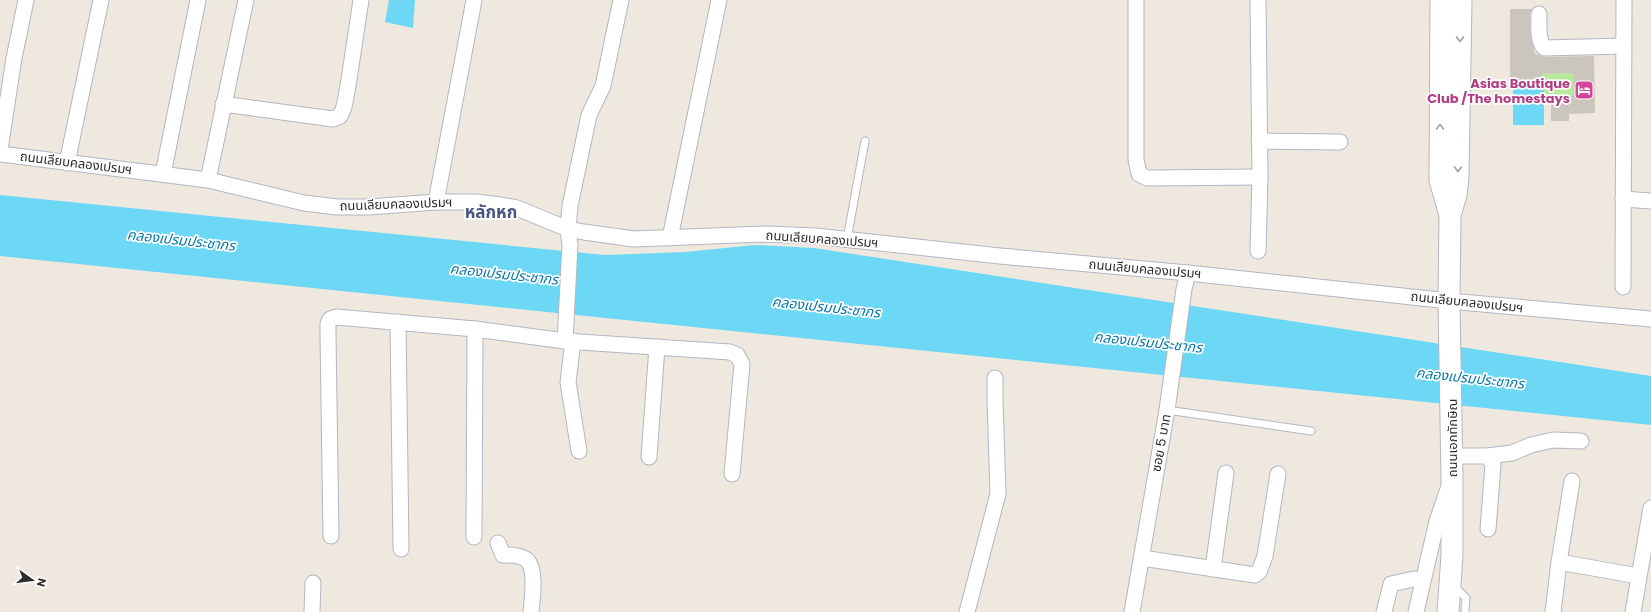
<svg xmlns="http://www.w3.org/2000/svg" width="1651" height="612" font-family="Poppins,'Noto Sans Thai',sans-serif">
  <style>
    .green { fill: #b8e899 }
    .water { fill: #6dd8f6 }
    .building { fill: #cbc6bd }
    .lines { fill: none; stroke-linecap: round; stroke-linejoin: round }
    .lane-casing { stroke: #b3b6c1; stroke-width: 9 }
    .street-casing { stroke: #b3b6c1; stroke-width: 17 }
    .secondary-casing { stroke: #b3b6c1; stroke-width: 23 }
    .lane { stroke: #fff; stroke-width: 7 }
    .street { stroke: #fff; stroke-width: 15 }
    .secondary { stroke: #fff; stroke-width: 21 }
    .oneway { stroke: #a0a0a0 }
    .labels { text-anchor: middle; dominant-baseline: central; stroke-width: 3.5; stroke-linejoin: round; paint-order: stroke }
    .hotel-label { font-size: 13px; font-weight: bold; fill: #b23c85; stroke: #fff; text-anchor: end }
    .street-label { font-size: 13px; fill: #2d2d2d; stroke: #fff }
    .water-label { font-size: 14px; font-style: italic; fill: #0578a9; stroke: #fff }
    .district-label { font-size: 17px; font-weight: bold; fill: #4a5682; stroke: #fff }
  </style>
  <rect width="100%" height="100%" fill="#efe8df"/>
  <polygon class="green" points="1573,73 1573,96 1544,97 1544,85 1542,84 1542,74"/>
  <g class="water">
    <polygon points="389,0 415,0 413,28 385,22"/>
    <rect x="1513" y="84" width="31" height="41"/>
    <polygon points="0,195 605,255 685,252 755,245 814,248 1651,376 1651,425 0,256"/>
  </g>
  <polygon class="building" points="1510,9 1532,9 1530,14 1530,32 1535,54 1544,57 1594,56 1595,113 1569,114 1569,121 1551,121 1551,97 1573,96 1573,73 1542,74 1542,84 1510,84"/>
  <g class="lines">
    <defs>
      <g id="lane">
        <polyline points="847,239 865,141"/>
        <polyline points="1167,410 1311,431"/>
        <polyline points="1453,585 1466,598 1465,612"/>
      </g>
      <g id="street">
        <polyline points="621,0 603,86 589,115 570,206 568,229 570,245 565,341 730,352 737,355 742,364 732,474"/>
        <polyline points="1136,0 1136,160 1139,174 1147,178 1260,177"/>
        <polyline points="1258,0 1260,177 1258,251"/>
        <path d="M1539,14C1539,24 1537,39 1544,48L1623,46"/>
        <polyline points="223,104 333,119 340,116 344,107 348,86 361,0"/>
        <polyline points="1259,141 1340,142"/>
        <polyline points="0,149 14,58 26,0"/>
        <polyline points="0,154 208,180 304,203 337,207 369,207 436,202 476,202 500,205 517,208 568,229 584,232 634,239 767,234 815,236 1000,256 1188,273 1449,301 1651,319"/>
        <polyline points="67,163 101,0"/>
        <polyline points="163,174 198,0"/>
        <polyline points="208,180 246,0"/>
        <polyline points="1623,199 1651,201"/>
        <polyline points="436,202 474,0"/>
        <polyline points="670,238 719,0"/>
        <polyline points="1623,287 1624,0"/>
        <polyline points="398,322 401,549"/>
        <polyline points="573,341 568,382 579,451"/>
        <polyline points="1452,456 1488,456 1493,465 1488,529"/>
        <polyline points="1488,456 1512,453 1531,445 1553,440 1581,441"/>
        <polyline points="649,457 657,347"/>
        <polyline points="331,536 328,335 328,324 330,319 336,317 475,329 565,341"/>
        <polyline points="474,537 475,329"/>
        <path d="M498,543L503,555C510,555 521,555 527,560C537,570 532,599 531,612"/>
        <polyline points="1142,558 1255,575 1259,572 1265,556 1278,474"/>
        <polyline points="1559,562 1638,576"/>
        <polyline points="1213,569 1226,473"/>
        <polyline points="312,612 313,583"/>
        <polyline points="967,612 998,494 995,400 995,378"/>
        <polyline points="1132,612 1167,410 1184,289 1188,273"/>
        <polyline points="1384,612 1391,584 1414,579 1422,581"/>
        <polyline points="1416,612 1437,521 1448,489"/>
        <polyline points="1553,612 1559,562 1572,481"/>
        <polyline points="1633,612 1651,508"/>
      </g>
      <g id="secondary">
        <polyline points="1441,0 1440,180 1450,215"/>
        <polyline points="1448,612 1452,555 1452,479 1449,301 1450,215 1456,195 1458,178 1461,0"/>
      </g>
    </defs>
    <use href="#lane" class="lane-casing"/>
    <use href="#street" class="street-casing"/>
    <use href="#secondary" class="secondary-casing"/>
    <use href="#lane" class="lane"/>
    <use href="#street" class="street"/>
    <use href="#secondary" class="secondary"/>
  </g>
  <defs><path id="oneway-chevron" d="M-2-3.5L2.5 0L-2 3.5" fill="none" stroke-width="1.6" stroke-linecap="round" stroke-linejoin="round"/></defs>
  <g class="oneway">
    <use href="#oneway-chevron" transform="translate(1460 39) rotate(91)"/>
    <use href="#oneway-chevron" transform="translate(1440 127) rotate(-90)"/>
    <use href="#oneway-chevron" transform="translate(1458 169) rotate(91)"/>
  </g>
  <defs>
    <symbol id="hotel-square" viewBox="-11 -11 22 22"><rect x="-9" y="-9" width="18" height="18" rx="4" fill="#d1479c" stroke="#fff"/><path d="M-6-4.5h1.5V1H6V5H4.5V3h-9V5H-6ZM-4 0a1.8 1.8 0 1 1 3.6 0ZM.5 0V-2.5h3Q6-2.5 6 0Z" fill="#fff"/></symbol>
  </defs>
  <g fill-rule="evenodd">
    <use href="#hotel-square" x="1573" y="79" width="22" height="22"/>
  </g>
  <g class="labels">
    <g class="hotel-label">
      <text x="1570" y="83">Asias Boutique<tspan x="1570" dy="15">Club /The homestays</tspan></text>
    </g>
    <g class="street-label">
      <text transform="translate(76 163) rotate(7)">ถนนเลียบคลองเปรมฯ</text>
      <text transform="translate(396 204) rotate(-2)">ถนนเลียบคลองเปรมฯ</text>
      <text transform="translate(822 239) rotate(4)">ถนนเลียบคลองเปรมฯ</text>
      <text transform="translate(1145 269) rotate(5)">ถนนเลียบคลองเปรมฯ</text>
      <text transform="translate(1467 302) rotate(6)">ถนนเลียบคลองเปรมฯ</text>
      <text transform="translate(1452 438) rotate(-90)">ถนนเอกทักษิณ</text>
      <text transform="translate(1161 443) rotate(-80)">ซอย 5 บาท</text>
    </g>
    <g class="water-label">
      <text transform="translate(181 240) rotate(6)">คลองเปรมประชากร</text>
      <text transform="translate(504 274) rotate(6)">คลองเปรมประชากร</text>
      <text transform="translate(826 307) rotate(6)">คลองเปรมประชากร</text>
      <text transform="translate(1148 342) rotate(6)">คลองเปรมประชากร</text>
      <text transform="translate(1470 378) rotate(6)">คลองเปรมประชากร</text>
    </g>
    <g class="district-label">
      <text x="491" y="212">หลักหก</text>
    </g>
  </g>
  <g transform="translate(32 580) rotate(104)" stroke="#ffffff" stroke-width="3" paint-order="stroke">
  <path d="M0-3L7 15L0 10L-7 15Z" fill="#2d2d2d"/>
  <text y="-6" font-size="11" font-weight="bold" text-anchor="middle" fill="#2d2d2d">N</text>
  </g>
</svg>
